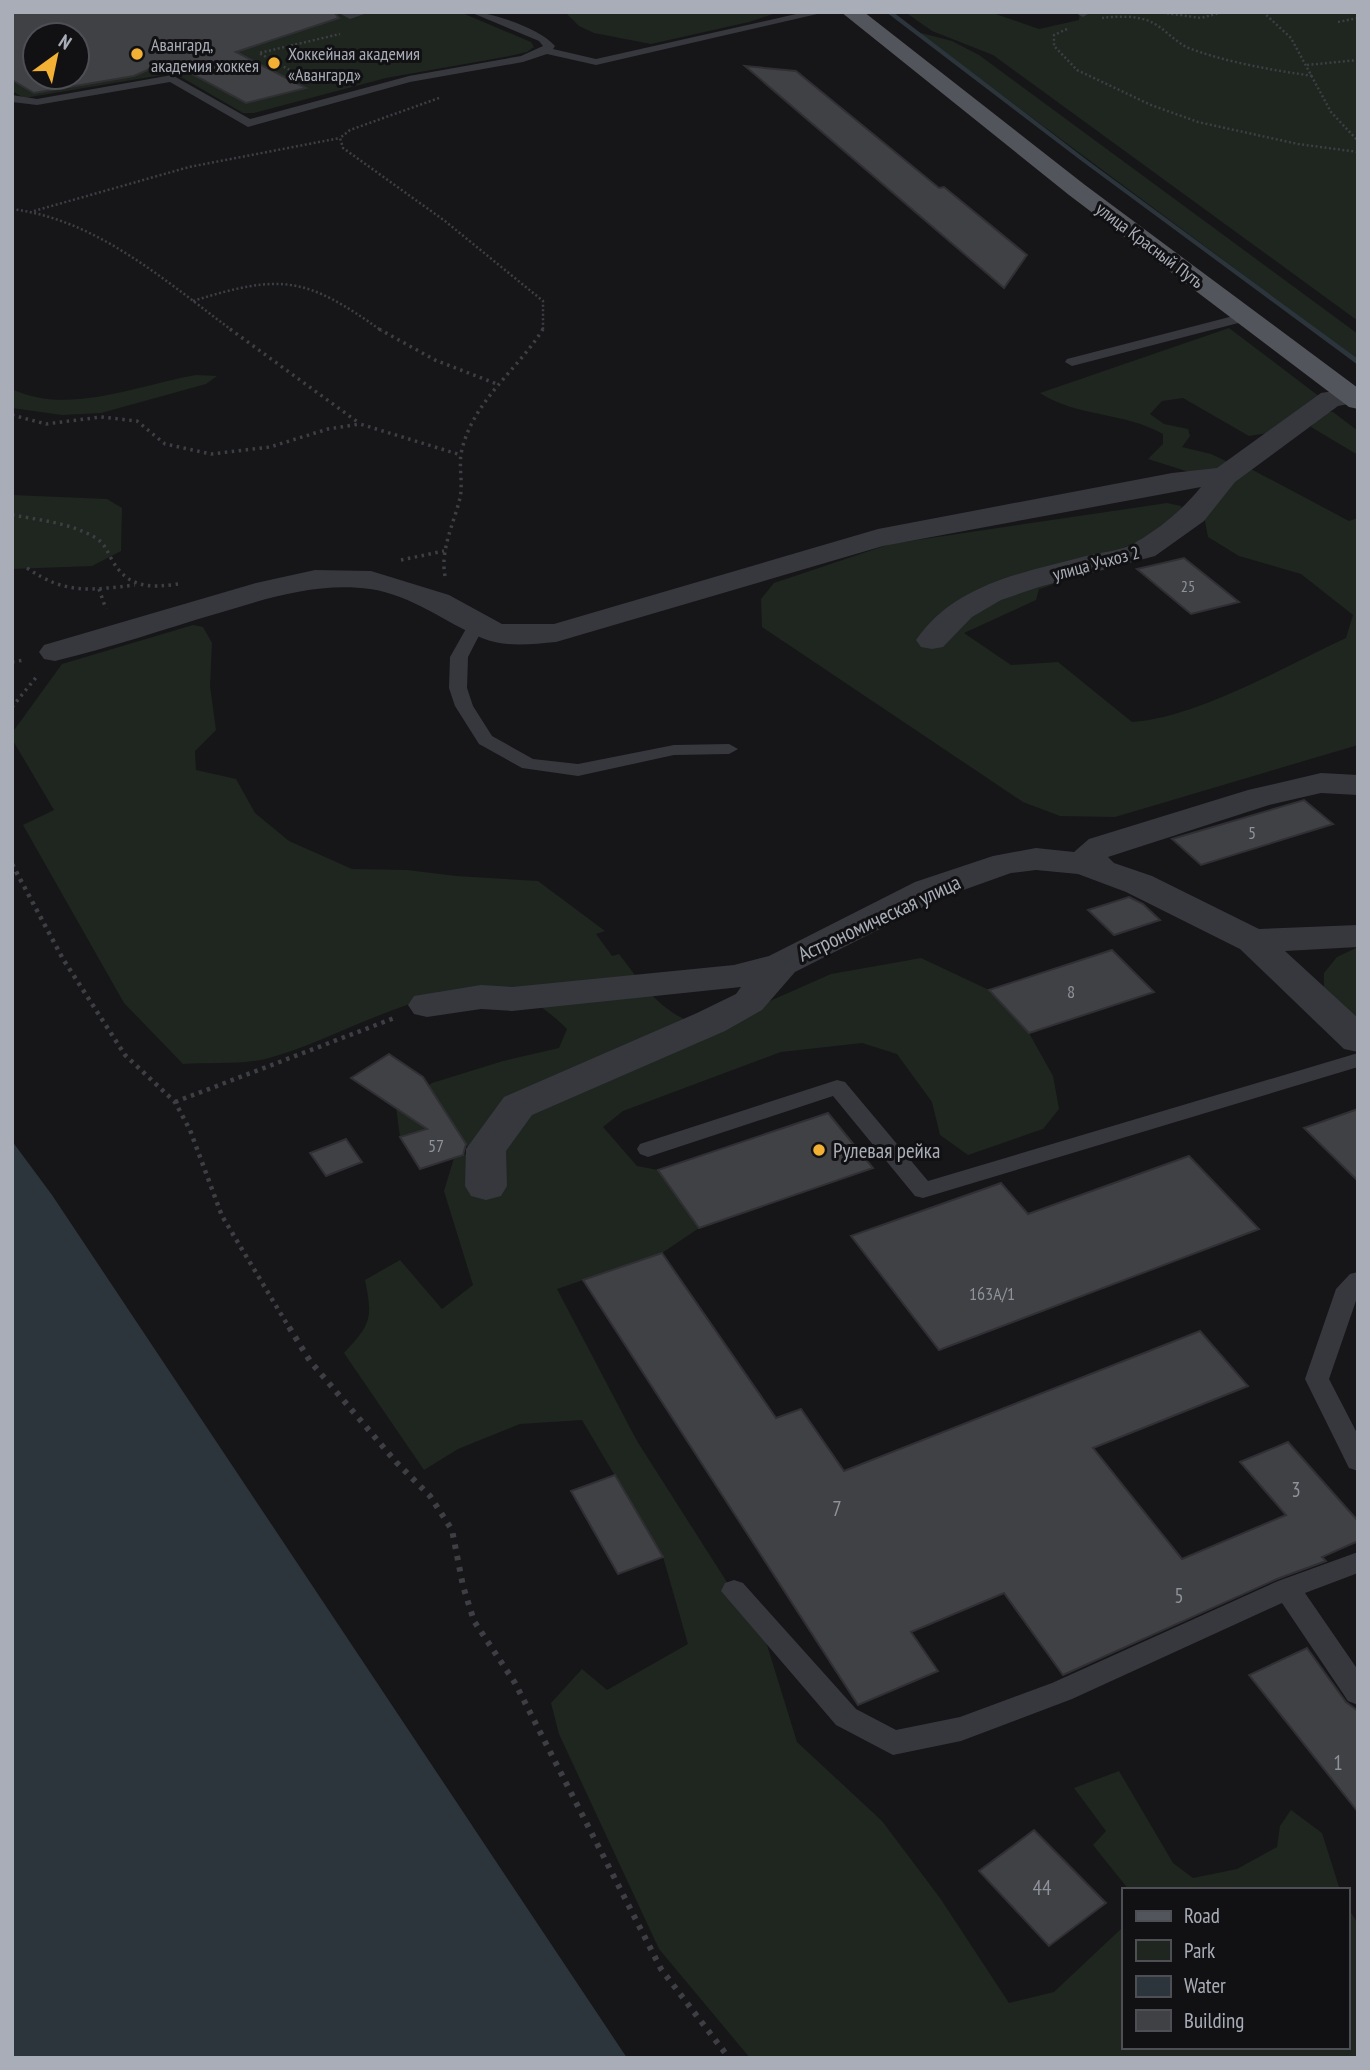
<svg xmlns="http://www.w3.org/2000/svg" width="1370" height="2070" font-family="'PT Sans Narrow',sans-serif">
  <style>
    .green { fill: #1e261f; fill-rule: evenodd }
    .water { fill: #2c353c }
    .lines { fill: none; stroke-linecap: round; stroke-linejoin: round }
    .stream { fill: #2c353c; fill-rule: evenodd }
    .building { fill: #404145; stroke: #303034; stroke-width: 2; fill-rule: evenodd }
    .path-far3 { stroke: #3d3f44; stroke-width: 2.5; stroke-dasharray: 2 2.5; stroke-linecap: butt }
    .path-far2 { stroke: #3d3f44; stroke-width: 3.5; stroke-dasharray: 2.5 4.5; stroke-linecap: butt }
    .path-far1 { stroke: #3d3f44; stroke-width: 4.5; stroke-dasharray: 3.5 5; stroke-linecap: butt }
    .path { stroke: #3d3f44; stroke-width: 6; stroke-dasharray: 4.5 7; stroke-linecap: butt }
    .lane { fill: #37383d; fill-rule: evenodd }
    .street { fill: #37383d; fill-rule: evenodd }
    .primary { fill: #53555c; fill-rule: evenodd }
    .poi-dot { fill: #f2b134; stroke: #111113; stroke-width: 2.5 }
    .labels { text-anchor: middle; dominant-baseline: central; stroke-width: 6; stroke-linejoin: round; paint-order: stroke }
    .far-number-label { font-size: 16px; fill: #8e929b }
    .far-poi-label { font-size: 18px; fill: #a8adb8; stroke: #111113; text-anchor: start }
    .far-street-label { font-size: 18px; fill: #a8adb8; stroke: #111113 }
    .number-label { font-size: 18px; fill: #8e929b }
    .street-label { font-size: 21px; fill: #a8adb8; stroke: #111113 }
    .poi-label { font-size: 21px; fill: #a8adb8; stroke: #111113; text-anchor: start }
    .near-number-label { font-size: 21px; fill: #8e929b }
  </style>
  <rect width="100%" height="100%" fill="#161618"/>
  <g class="green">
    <path d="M12,12H460L531,42L534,47L527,52L510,56L386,78L254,113H243L174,73L24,98L12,91ZM35,35H77V77H35Z"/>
    <polygon points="578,12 779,12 749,22 651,44 594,33 579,26 567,14"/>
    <polygon points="905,12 990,12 1039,29 1079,20 1080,12 1358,12 1358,321 993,55 932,31"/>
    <polygon points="917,32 952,41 979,55 1358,334 1358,360"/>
    <path d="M1229,328L1324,400L1268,433L1249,436L1183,398L1162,401L1150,414L1164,424L1188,429L1190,436L1182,447L1211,454L1230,463L1211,479L1148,459L1163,444V434C1125,412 1076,417 1040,393Z"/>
    <path d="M196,375L217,376L206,384L101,413L62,415L12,408V389C67,416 138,385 196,375Z"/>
    <polygon points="1323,411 1333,412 1358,431 1358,455 1311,427"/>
    <path d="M1251,469L1349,521L1358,518V745L1115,817L1060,816L1023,802L762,627L761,599L774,583L890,544L1167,503L1181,506L1185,516C1152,540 1112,549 1077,569C1062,577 1057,585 1039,589L1036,600L964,633L1011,665L1058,662L1132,722C1196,718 1286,666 1346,638L1353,615L1301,574L1239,556L1208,537L1203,511L1217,494Z"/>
    <polygon points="12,495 107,499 122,508 121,551 92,566 12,569"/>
    <path d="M193,625L203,627L212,643L210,686L216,730L195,751L196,770L236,779L255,813L289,841L352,869L407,870L456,876L538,881L605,931L596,934L612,956L619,954C648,992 660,1012 707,1029L831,974L921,958L989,990L1029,1033L1053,1076L1059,1109L1043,1129L968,1155L940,1135L932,1102L897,1054L862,1043L781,1052L623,1111L603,1127L637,1166L658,1170L699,1228L662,1253L557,1289L637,1441L767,1645L797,1742L882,1821L940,1898L1009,2003L1054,1992L1123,1927V2047H1347V1906L1358,1924V2058H750L659,1949L559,1734L551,1703L582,1669L607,1690L688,1644L663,1557L582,1420L520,1424L458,1449L424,1470L344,1353C371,1324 373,1319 365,1280L400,1260L442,1309L473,1285L444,1191L454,1158L471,1152L451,1121L400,1137L396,1107L432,1083L503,1061L559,1048L567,1029C552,1014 530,996 509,992C435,976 340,1039 269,1058C245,1065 209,1062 183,1064L124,1003L23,825L54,810L12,739V733L62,664Z"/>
    <polygon points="1358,947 1358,1023 1324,991 1324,973 1337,957"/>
    <polygon points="1119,1771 1173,1863 1193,1878 1237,1869 1277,1847 1280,1826 1291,1810 1322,1833 1340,1890 1129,1890 1093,1845 1106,1831 1074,1788"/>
  </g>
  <polygon class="water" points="12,1141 52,1195 627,2058 12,2058"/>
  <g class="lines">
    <polygon class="stream" points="886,12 893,12 1087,160 1358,359 1358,365 1083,162"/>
  </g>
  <g class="building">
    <path d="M12,12H334L339,18L236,52L306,88L246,103L168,61L134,76L34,93L12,80ZM35,35H77V77H35Z"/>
    <polygon points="745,66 796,71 939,188 944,187 1027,255 1004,288"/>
    <polygon points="1184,558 1239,602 1191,614 1137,569"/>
    <polygon points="1304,800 1333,824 1201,865 1172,839"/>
    <polygon points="1129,897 1143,904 1160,920 1114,935 1088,910"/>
    <polygon points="1112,950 1154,992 1029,1033 989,990"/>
    <polygon points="389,1054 423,1077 466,1144 463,1155 420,1169 400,1137 427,1129 351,1078"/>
    <polygon points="1358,1109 1358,1181 1304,1128"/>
    <polygon points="828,1113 873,1168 699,1228 658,1170"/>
    <polygon points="346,1139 362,1162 326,1176 310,1153"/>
    <polygon points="1189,1156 1259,1229 939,1350 851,1236 1001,1183 1028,1214"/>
    <polygon points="662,1253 776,1418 801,1409 844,1471 1200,1331 1248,1386 1093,1448 1182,1559 1286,1515 1240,1462 1288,1442 1358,1521 1358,1541 1322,1557 1326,1561 1277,1579 1063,1675 1004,1593 911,1632 938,1671 858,1705 583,1280"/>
    <polygon points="615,1475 663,1557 618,1574 571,1491"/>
    <polygon points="1307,1648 1346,1702 1358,1711 1358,1812 1249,1675"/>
    <polygon points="1034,1830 1106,1903 1049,1946 979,1871"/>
  </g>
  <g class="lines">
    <g class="path-far3">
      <polyline points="1158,12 1201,18 1223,12"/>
      <polyline points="1263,12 1291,38 1331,112 1358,141"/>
      <path d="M1102,18C1119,16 1140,15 1155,24C1168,32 1176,43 1191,49C1230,63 1272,70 1313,76"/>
      <polyline points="1338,22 1358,18"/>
      <polyline points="1067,29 1054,35 1054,46 1077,70 1151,105 1198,122 1298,144 1358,152"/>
      <polyline points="1307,65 1358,60"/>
      <polyline points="313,83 259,53 340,34"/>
      <polyline points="439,98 350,130 340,138 343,148 445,221 543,301 543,331"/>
      <path d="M12,209C98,220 165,281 233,331"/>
      <polyline points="34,211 189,167 340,138"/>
      <path d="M193,301C282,273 306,277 382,331"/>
    </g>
    <g class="path-far2">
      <polyline points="230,329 359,423"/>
      <polyline points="379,329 435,360 497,384"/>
      <polyline points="12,415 46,424 101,417 137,421 165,444 211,454 270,447 328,429 360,424 461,455"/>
      <path d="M12,515C40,520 71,523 96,538C105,544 107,551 112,560C128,588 149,588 178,584"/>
      <polyline points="401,560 444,551"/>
      <path d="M27,568C66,595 90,590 135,585"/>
      <path d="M445,576C440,550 454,523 460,498C463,484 459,468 461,454C471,402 517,371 543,329"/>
      <polyline points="99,589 106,609"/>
      <polyline points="12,662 24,660"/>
      <polyline points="12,707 38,675"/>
    </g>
    <g class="path-far1">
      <polyline points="12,864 63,959 125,1055 175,1102 190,1130 222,1216 290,1329"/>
      <polyline points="175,1102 397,1017"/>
    </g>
    <polyline class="path" points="289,1327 310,1361 396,1462 430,1496 452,1530 463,1586 474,1621 515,1683 661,1969 729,2058"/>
    <g class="lane">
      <polygon points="337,12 370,12 350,19"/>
      <path d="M470,12C492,12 541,29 555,46L553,49L596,59L805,12H826L596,65L547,54L523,62L410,82L248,127L170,82L37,105L12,102V95L37,99L172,75L250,119L409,76L521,56L543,46L539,41Z"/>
      <polygon points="1074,12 1087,12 1088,14 1083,17"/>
      <polygon points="1245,313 1250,314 1250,320 1072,366 1065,362 1067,359"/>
      <polygon points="477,619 485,624 468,657 467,688 473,706 492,736 533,759 578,764 674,745 729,744 738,749 729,754 674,755 578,776 522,768 479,744 455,706 449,688 450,657 471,620"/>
      <polygon points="1358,1053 1358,1067 923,1198 915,1196 833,1096 648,1157 640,1154 637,1149 640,1144 837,1080 845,1082 928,1181"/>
      <polygon points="1358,1272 1358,1295 1329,1379 1358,1435 1358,1471 1349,1468 1305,1379 1336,1289 1350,1274"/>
      <polygon points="1358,1552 1358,1573 1305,1593 1358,1670 1358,1705 1348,1701 1282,1603 1072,1699 961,1741 893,1755 836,1725 721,1591 725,1583 734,1580 743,1583 856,1709 896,1730 960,1717 1052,1683 1278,1581"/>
    </g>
    <g class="street">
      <path d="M1350,388L1358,390V402L1338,406L1235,482L1204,521L1155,556L1039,587L1001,600L972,617L943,647L932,649L921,647L916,640C956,582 1027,572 1090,555C1105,552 1124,550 1136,542C1161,528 1183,509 1201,487L883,546L556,642C532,644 505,648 482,638C444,622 412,595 370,589C318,582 268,598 219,613C164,629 110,648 55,661L44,659L39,652L44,645L256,583L315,570L371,571L449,595L502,624H554L878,529L1172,473L1217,468L1321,393Z"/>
      <polygon points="1321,773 1358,775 1358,795 1321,793 1269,805 1108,857 1114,863 1152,876 1259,929 1358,925 1358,947 1285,951 1358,1018 1358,1052 1344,1049 1240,949 1126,892 1078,874 1036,870 1011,873 941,898 795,972 762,1010 725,1031 532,1115 506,1151 507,1186 501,1196 486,1200 471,1196 465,1186 466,1149 504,1097 697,1013 736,994 741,987 512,1011 481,1009 427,1017 414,1014 408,1005 414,996 481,985 512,987 734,965 769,956 915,882 993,856 1036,848 1074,852 1089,839 1248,790"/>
    </g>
    <polygon class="primary" points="841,12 864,12 1085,185 1358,388 1358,409 1349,407 1069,195"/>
  </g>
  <g class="poi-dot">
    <circle cx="137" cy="54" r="7"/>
    <circle cx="274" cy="63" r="7"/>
    <circle cx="819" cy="1150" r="7"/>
  </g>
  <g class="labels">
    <g class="far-number-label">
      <text x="1188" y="586">25</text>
    </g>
    <g class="far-poi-label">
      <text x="151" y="44">Авангард,<tspan x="151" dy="21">академия хоккея</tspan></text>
      <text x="288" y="53">Хоккейная академия<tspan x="288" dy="21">«Авангард»</tspan></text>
    </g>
    <g class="far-street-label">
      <text transform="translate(1150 245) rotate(37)">улица Красный Путь</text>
      <text transform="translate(1096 563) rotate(-15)">улица Учхоз 2</text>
    </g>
    <g class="number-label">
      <text x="1252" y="832">5</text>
      <text x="1071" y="991">8</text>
      <text x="436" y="1145">57</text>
      <text x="992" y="1293">163А/1</text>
    </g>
    <g class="street-label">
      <text transform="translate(879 918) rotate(-25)">Астрономическая улица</text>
    </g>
    <g class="poi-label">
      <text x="833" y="1150">Рулевая рейка</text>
    </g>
    <g class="near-number-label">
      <text x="1296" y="1489">3</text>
      <text x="837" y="1508">7</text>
      <text x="1179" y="1595">5</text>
      <text x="1338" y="1762">1</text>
      <text x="1042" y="1887">44</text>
    </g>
  </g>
  <rect width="1370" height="2070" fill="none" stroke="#a8adb8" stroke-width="28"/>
  <rect x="1122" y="1888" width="228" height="161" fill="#111113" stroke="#4d4f55" stroke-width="2"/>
  <rect x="1136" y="1911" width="35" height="10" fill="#53555c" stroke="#4d4f55" stroke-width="2"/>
  <text x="1184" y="1923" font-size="21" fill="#a8adb8">Road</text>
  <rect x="1136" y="1940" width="35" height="21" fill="#1e261f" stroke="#4d4f55" stroke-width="2"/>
  <text x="1184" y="1958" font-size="21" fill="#a8adb8">Park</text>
  <rect x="1136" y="1976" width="35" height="21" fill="#2c353c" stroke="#4d4f55" stroke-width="2"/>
  <text x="1184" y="1993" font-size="21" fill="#a8adb8">Water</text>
  <rect x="1136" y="2010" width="35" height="21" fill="#404145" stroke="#4d4f55" stroke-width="2"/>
  <text x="1184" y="2028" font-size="21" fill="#a8adb8">Building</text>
  <g transform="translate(56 56) rotate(33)"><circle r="33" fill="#111113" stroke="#4d4f55" stroke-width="2"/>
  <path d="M0-5L12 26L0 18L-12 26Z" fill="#f2b134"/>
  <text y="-10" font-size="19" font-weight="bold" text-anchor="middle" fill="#a8adb8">N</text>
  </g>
</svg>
